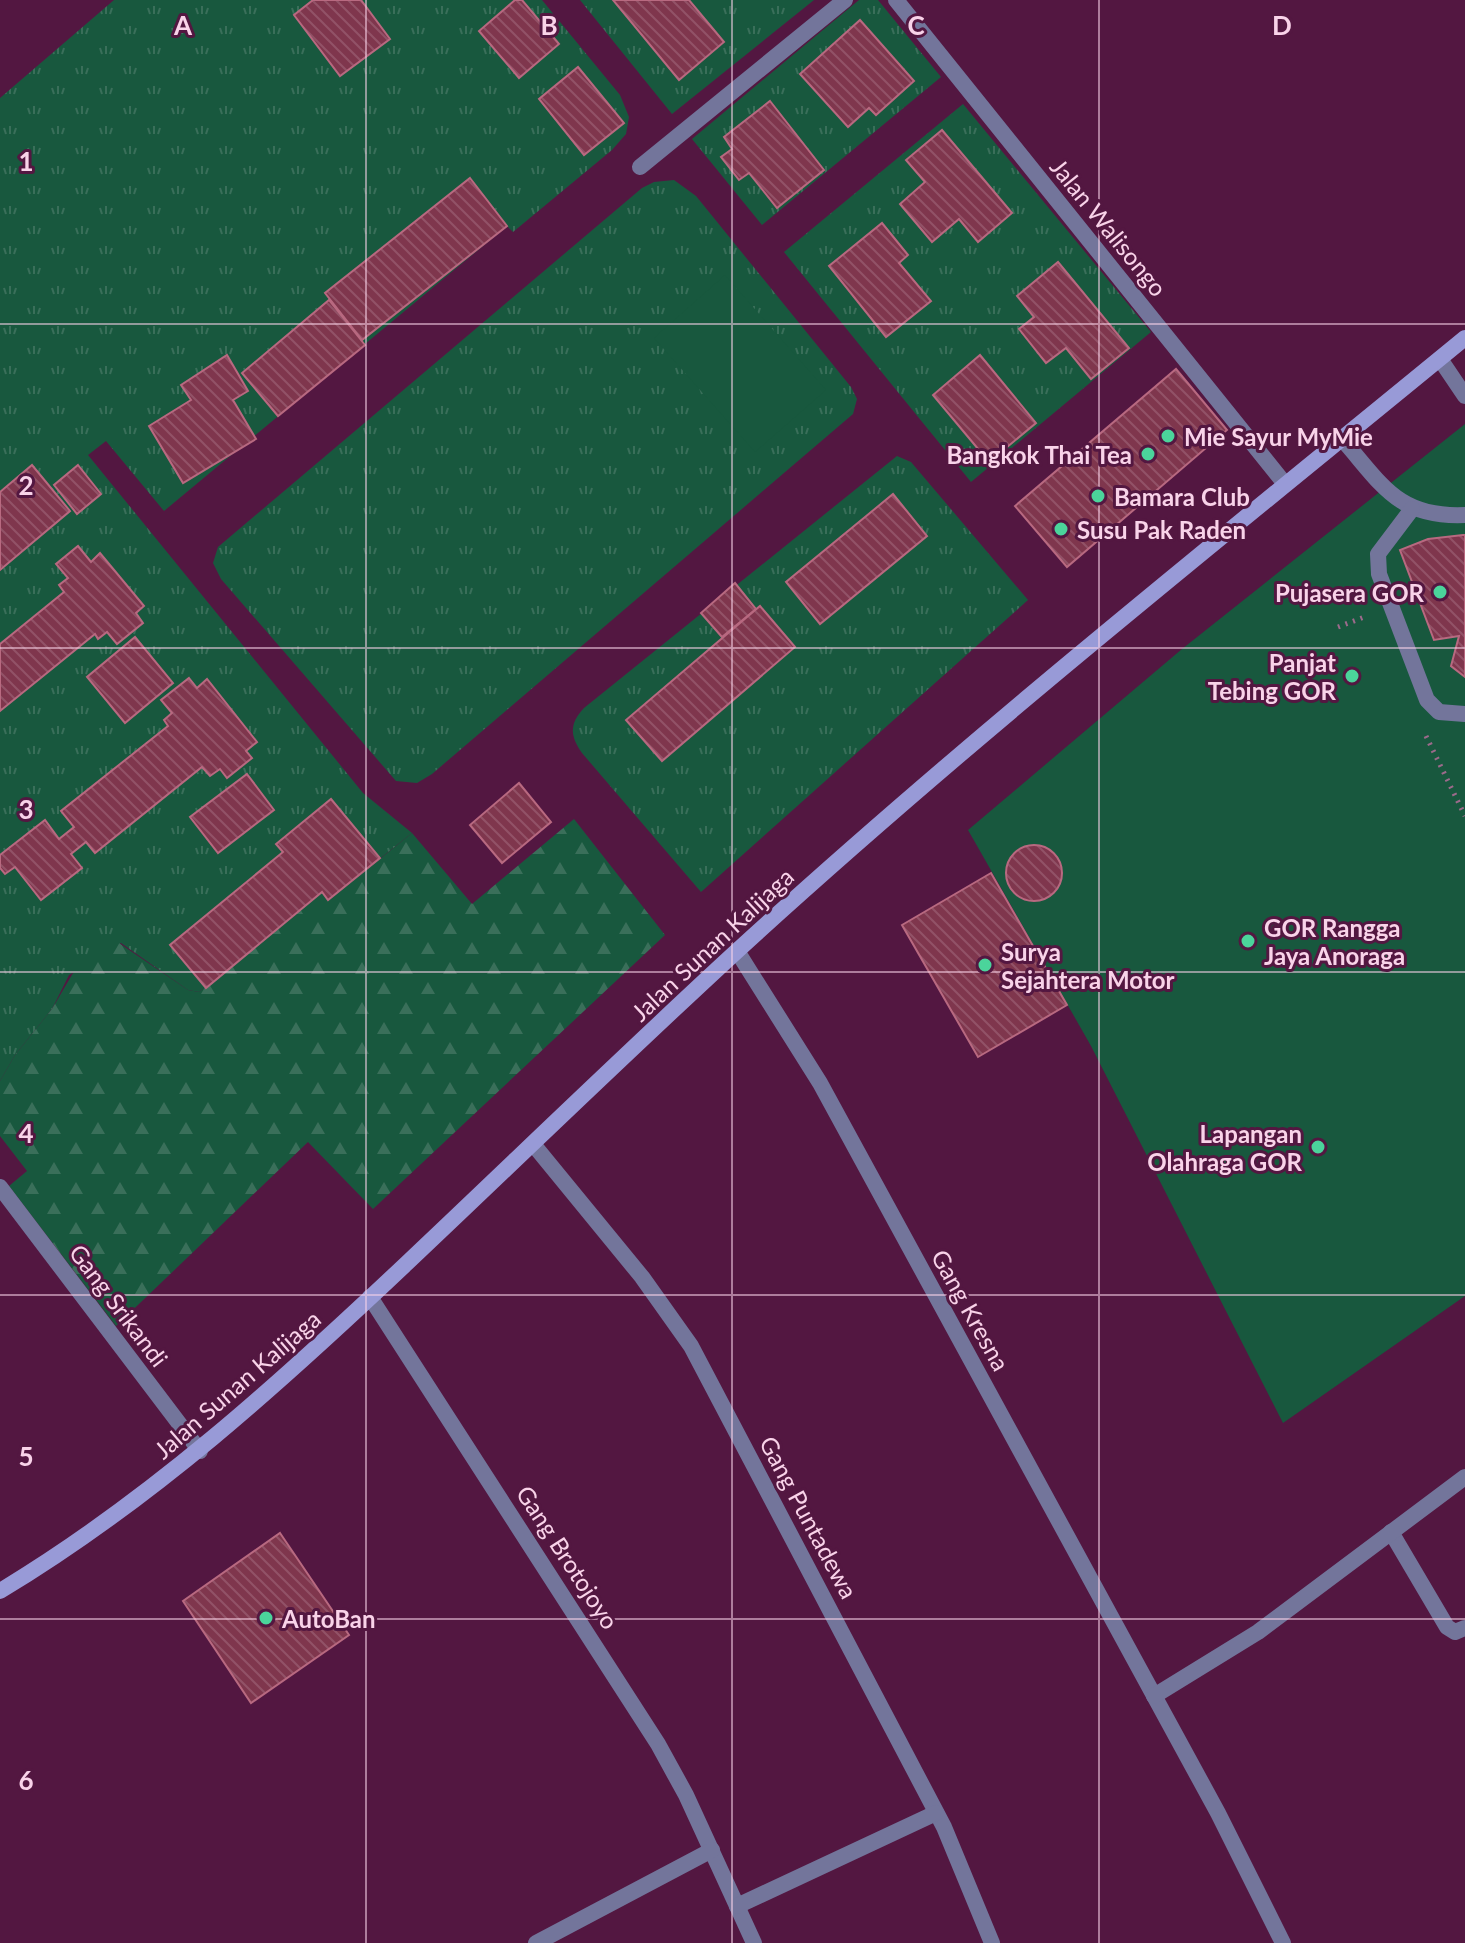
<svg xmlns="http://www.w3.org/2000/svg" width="1465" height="1943" font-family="Lato,sans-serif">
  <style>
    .grass { fill: url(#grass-tufts) }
    .forest { fill: url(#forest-firs) }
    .park { fill: #18583e }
    .building { fill: url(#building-back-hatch); stroke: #b86980; stroke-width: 2 }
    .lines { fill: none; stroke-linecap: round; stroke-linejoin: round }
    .path { stroke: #9c6a8b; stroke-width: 5; stroke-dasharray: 2 6; stroke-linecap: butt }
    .service { stroke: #73759b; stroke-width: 16 }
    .minor { stroke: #73759b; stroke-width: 16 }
    .secondary { stroke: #989ad7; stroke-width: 16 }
    .grid { fill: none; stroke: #f9d3e9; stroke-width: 2; stroke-opacity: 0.55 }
    .poi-dot { fill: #4bd49b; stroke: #531741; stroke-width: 3 }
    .labels { text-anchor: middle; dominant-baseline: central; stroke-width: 6; stroke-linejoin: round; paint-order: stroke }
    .street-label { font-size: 24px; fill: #f9d3e9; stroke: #531741 }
    .poi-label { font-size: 24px; font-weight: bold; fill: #f9d3e9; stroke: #531741; text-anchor: start }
    .grid-label { font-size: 26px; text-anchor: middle; font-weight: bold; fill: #f9d3e9; stroke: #531741; stroke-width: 6; stroke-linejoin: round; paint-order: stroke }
  </style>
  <defs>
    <pattern id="grass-tufts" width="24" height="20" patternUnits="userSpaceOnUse" patternTransform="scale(2)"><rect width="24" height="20" fill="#18583e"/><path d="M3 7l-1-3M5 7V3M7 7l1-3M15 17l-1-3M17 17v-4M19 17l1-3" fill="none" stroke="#3a6f5a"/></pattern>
    <pattern id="forest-firs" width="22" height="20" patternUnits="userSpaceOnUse" patternTransform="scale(2)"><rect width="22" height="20" fill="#18583e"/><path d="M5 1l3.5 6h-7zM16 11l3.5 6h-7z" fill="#3a6f5a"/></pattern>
    <pattern id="building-back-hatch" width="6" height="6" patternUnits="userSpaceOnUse" patternTransform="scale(2)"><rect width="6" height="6" fill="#7f364d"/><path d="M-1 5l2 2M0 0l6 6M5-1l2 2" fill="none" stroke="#925267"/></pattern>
  </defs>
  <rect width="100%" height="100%" fill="#531741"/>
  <g class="grass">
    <polygon points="114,0 542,0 620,95 629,117 626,134 612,150 513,232 507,226 164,511 106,441 88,455 363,793 412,833 328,900 322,893 199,992 188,990 121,943 69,975 52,1009 15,1055 0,1081 0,98"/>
    <polygon points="580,0 814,0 672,114"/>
    <polygon points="859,0 878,0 941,77 762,225 692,139"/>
    <polygon points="963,104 1151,332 971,482 784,252"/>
    <polygon points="674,180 696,196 851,387 857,399 853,414 432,774 417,783 396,781 221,579 213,563 218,547 642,188 654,182"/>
    <path d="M897,456L911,462L1028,600L701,892L582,753C570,736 569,724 584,708Z"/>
  </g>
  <polygon class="forest" points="574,819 665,935 373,1209 308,1142 116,1326 9,1186 27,1171 0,1136 0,1081 15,1055 52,1009 80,961 103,939 113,939 188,990 199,992 322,892 329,900 412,833 472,904"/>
  <g class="park">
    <polygon points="725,275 826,390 755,452 654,338"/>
    <polygon points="1465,424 1465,1296 1283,1423 1091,1046 968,830 1182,649"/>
  </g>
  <g class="building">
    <polygon points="313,0 361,0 390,39 340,76 294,15"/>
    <polygon points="515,0 522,0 559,44 519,78 479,31"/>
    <polygon points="613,0 689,0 724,42 679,80"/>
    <polygon points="860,20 914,81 876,115 869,108 848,127 800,74"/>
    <polygon points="578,67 624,123 584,155 539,99"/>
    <polygon points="770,101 824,170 777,208 749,173 739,180 721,157 732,149 724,137"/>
    <polygon points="942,130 1012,213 978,242 959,219 932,242 900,204 925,182 906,160"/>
    <polygon points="470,178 507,226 362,340 325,293"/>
    <polygon points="882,223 908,255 899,263 931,301 886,337 829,266"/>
    <polygon points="1058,262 1129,348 1091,379 1066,348 1046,363 1019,329 1034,317 1017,296"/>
    <polygon points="329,300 365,345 278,416 242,373"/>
    <polygon points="227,355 248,391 233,400 256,439 183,483 149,426 191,400 181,385"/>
    <polygon points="980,355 1036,423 989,462 933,395"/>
    <polygon points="1176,369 1227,430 1067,567 1015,506"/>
    <polygon points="32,465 70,511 0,570 0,492"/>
    <polygon points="78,465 101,494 77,514 54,485"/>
    <polygon points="893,494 927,536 820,624 786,582"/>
    <polygon points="1463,535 1465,535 1465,677 1451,666 1459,636 1434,640 1400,550 1428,539"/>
    <polygon points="78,546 91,562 100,553 144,606 136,613 143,623 117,644 107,632 98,639 95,634 0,711 0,644 64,592 59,585 68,578 56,564"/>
    <polygon points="735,583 756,609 722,637 701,613"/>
    <polygon points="760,606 795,647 662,761 626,720"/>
    <polygon points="135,637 173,683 125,723 87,677"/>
    <polygon points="189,678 197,688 207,679 257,742 246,751 252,758 227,778 220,769 210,776 202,767 95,853 86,842 71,854 82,868 41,900 15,867 5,874 0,868 0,855 45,820 59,839 74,827 61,811 168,726 164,720 172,713 161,700"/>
    <polygon points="247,774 274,810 218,853 190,817"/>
    <polygon points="519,783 551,822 502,863 470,825"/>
    <polygon points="331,799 380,858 328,900 322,892 206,988 170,945 283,852 276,844"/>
    <circle cx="1034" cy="873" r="28"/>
    <polygon points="991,873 1067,1005 978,1057 902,925"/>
    <polygon points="280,1533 349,1635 251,1703 183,1601"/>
  </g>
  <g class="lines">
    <g class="path">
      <polyline points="1338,627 1367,616"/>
      <polyline points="1426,736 1465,816"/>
    </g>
    <g class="service">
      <polyline points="1440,359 1465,396"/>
      <path d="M1342,439C1382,484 1397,518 1465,515"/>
      <polyline points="1412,509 1378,554 1379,574 1427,700 1439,712 1465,714"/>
    </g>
    <g class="minor">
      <polyline points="896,0 1285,484"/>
      <polyline points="640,167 845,0"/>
      <polyline points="737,951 820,1083 1218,1813 1283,1943"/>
      <polyline points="533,1144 642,1277 691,1346 944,1827 992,1943"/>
      <polyline points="0,1187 200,1451"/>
      <polyline points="370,1297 658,1744 686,1795 754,1943"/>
      <polyline points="1391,1532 1447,1627 1455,1632 1465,1628"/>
      <polyline points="1154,1696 1258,1632 1465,1477"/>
      <polyline points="737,1906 936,1813"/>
      <polyline points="536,1943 712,1850"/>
    </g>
    <path class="secondary" d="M0,1591C151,1500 279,1384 407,1263C517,1159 626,1053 738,950C972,736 1220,539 1465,338"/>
  </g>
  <path class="grid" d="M366,0V1943M732,0V1943M1099,0V1943M0,324H1465M0,648H1465M0,972H1465M0,1295H1465M0,1619H1465"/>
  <g class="poi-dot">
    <circle cx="1168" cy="436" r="8"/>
    <circle cx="1148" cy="454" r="8"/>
    <circle cx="1098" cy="496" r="8"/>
    <circle cx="1061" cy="529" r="8"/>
    <circle cx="1440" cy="592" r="8"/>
    <circle cx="1352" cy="676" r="8"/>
    <circle cx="1248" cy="941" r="8"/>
    <circle cx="985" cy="965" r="8"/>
    <circle cx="1318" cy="1147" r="8"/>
    <circle cx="266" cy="1618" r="8"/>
  </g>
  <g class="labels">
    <g class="street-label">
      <text transform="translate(1109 227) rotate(51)">Jalan Walisongo</text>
      <text transform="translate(712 944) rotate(-43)">Jalan Sunan Kalijaga</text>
      <text transform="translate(119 1305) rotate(53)">Gang Srikandi</text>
      <text transform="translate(971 1310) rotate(61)">Gang Kresna</text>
      <text transform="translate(237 1384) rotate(-41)">Jalan Sunan Kalijaga</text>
      <text transform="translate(809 1517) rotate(62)">Gang Puntadewa</text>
      <text transform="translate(568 1557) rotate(57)">Gang Brotojoyo</text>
    </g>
    <g class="poi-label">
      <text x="1184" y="436">Mie Sayur MyMie</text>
      <text x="1132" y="454" text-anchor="end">Bangkok Thai Tea</text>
      <text x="1114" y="496">Bamara Club</text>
      <text x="1077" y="529">Susu Pak Raden</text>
      <text x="1424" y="592" text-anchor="end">Pujasera GOR</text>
      <text x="1336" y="662" text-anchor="end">Panjat<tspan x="1336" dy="28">Tebing GOR</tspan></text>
      <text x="1264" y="927">GOR Rangga<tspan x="1264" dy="28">Jaya Anoraga</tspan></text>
      <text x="1001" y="951">Surya<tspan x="1001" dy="28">Sejahtera Motor</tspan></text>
      <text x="1302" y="1133" text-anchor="end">Lapangan<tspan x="1302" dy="28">Olahraga GOR</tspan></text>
      <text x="282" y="1618">AutoBan</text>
    </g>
  </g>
  <g class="grid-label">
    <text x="183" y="35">A</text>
    <text x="549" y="35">B</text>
    <text x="916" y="35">C</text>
    <text x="1282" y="35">D</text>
    <text x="26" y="171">1</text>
    <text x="26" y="495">2</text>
    <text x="26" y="819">3</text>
    <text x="26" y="1143">4</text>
    <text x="26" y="1466">5</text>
    <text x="26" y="1790">6</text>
  </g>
</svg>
